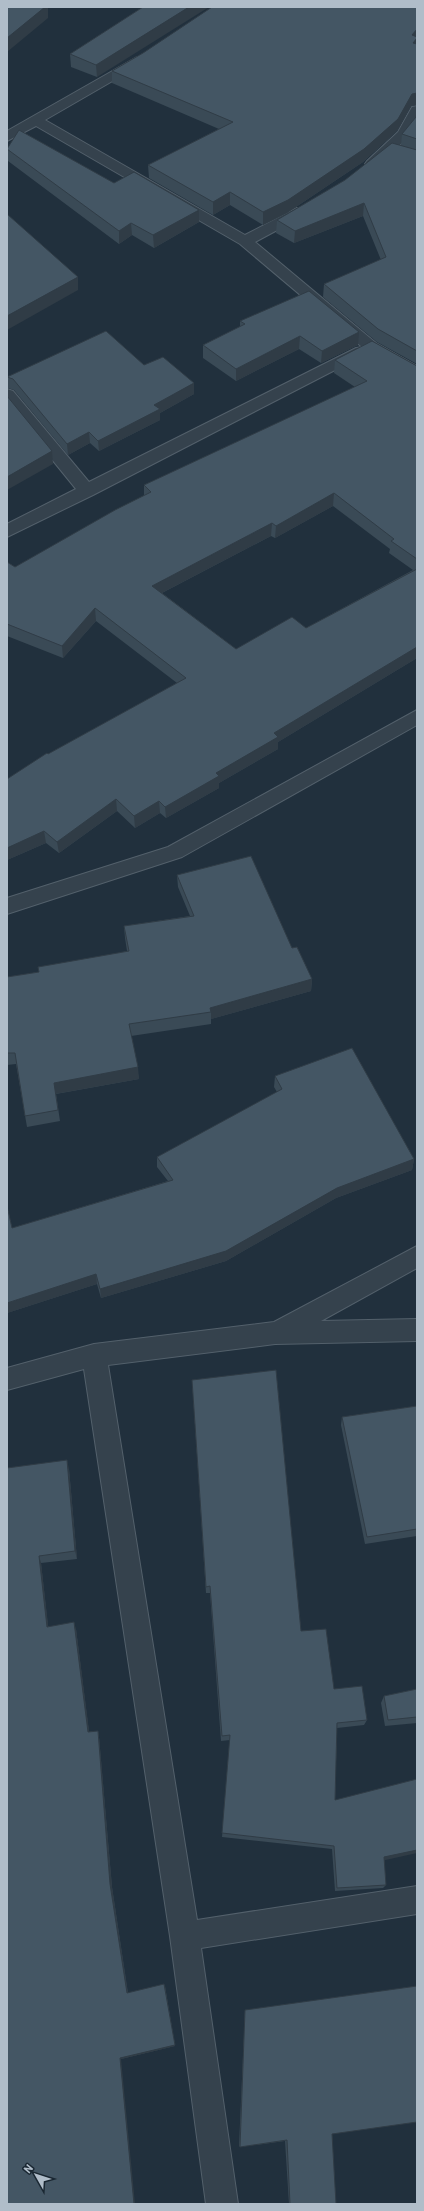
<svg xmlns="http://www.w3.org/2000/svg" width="424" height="2211" font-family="Barlow,sans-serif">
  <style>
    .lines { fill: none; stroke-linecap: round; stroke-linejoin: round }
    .minor-casing { stroke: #53606b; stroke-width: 2 }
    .minor { fill: #35424d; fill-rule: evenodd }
    .wall { fill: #3a4a56; fill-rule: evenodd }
    .shaded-wall { fill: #303c46 }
    .building { fill: #445664; stroke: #303c46 }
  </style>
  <rect width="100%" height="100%" fill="#21303d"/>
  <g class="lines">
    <defs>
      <g id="minor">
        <polygon points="137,57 144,61 142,64 45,120 245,235 297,208 307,208 309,211 307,214 255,242 376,343 417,366 417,378 369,351 366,354 93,495 7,537 7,524 76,489 7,404 7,389 13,391 89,482 356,348 362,347 240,244 36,126 7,141 7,131"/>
        <polygon points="417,106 417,123 411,134 377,167 367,167 365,164 367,161 398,132 412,107"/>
        <polygon points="417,710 417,725 182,857 7,914 7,898 168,847"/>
        <polygon points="417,1246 417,1268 321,1321 417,1319 417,1341 275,1344 108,1365 197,1920 417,1886 417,1914 201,1948 238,2204 206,2204 170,1936 84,1369 7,1390 7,1368 94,1344 274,1322"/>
      </g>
    </defs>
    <use href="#minor" class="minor-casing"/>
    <use href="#minor" class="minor"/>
  </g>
  <g class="wall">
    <polygon points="143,7 97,77 71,67 70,54"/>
    <polygon points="417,7 417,105 411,106 397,131 363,162 287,213 263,225 230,205 213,215 149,178 148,165 219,129 112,83 112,71 143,53"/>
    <polygon points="417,113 417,364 377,342 323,297 324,284 381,260 363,216 294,243 276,233 277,220 345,180 401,145 402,134 416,117"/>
    <polygon points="7,149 114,183 199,222 154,248 132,235 119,244 8,161"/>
    <polygon points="240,321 358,345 321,363 299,349 236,381 203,358 203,345 240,327"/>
    <path d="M335,360L417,366V658L278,742V749L219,783V788L166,818L160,813L135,828L117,811L59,853L46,843L7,860L48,754L177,683L96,621L63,658L7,636V562L15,567L144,496V485L355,387L334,373ZM333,506L390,549L389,553L413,570L306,628L236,649L162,593L271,536L275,538Z"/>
    <polygon points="7,377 194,394 160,413 160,420 99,451 90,443 68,455 14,390 8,388"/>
    <polygon points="177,875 292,948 312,979 311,991 211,1019 211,1024 131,1036 139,1079 56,1094 60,1121 27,1127 16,1064 7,1065 7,977 39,972 127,951 125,938 124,926 190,916 178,887"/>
    <polygon points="275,1076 414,1159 412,1170 336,1198 226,1261 101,1298 97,1284 7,1313 7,1206 12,1228 168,1181 157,1167 157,1157 277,1092 274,1087"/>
    <polygon points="192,1380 301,1631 334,1689 367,1720 364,1725 337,1728 335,1800 384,1860 386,1885 383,1888 335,1891 332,1849 222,1837 230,1740 221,1741 210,1593 206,1593"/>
    <polygon points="417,1406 417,1536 365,1544 341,1425 342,1417"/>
    <polygon points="7,1468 69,1469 77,1559 41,1563 48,1626 76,1629 89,1732 98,1731 99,1737 112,1887 128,1993 165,1986 175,2046 121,2059"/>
    <polygon points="417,1689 417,1723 385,1726 381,1703 384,1696"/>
    <polygon points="245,2010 332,2134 336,2204 289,2204 285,2141 240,2147 239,2146"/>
  </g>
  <g class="shaded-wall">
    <polygon points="45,7 48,7 48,18 7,52 7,38"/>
    <polygon points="189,7 209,7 97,77 96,65"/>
    <polygon points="417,29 417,50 412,55 412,35"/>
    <polygon points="417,93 417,105 411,106 397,131 363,162 287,213 263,225 263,212 412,94"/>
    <polygon points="230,192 230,205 213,215 213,202"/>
    <polygon points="364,203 363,216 294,243 295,231"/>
    <polygon points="199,210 199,222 154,248 153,235"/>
    <polygon points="131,223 132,235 119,244 119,231"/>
    <polygon points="78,277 78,290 7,330 7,316"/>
    <polygon points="359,332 358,345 321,363 322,351"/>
    <polygon points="300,336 299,349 236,381 236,369"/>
    <polygon points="194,383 194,394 160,413 160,420 99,451 98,441 154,405"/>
    <polygon points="89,432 90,443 68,455 67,444"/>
    <polygon points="52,451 53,464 7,490 7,477"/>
    <polygon points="334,493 333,506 275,538 276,526"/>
    <polygon points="272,523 271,536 152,598 152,586"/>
    <polygon points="95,608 96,621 63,658 62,646"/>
    <polygon points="417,647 417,658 278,742 278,749 219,783 219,788 166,818 165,807 216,773 274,733"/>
    <polygon points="116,799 117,811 59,853 57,842"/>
    <polygon points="159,801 160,813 135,828 134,816"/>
    <polygon points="44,831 46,843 7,860 7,848"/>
    <polygon points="312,979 311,991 211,1019 211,1012 210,1008"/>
    <polygon points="138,1067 139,1079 55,1094 54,1083"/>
    <polygon points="414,1159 412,1170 336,1198 226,1261 101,1298 100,1289 337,1188"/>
    <polygon points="96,1274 97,1284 7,1313 7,1303"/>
    <polygon points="67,1460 69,1469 77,1559 75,1551"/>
    <polygon points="39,1556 41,1563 49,1633 47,1627"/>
    <polygon points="74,1622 76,1629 90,1738 88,1732"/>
    <polygon points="98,1731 99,1737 112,1887 128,1995 127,1993 110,1884"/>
    <polygon points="417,1850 417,1853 381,1861 384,1857"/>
    <polygon points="164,1984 175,2046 121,2059 135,2204 134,2204 120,2058"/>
  </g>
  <g class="building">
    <polygon points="7,7 45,7 7,38"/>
    <polygon points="143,7 189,7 96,65 70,54"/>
    <polygon points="212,7 417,7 417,29 412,35 417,37 417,38 413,43 417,44 417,93 412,94 398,119 364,149 288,200 263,212 230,192 213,202 148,165 233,122 112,71 143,53"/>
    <polygon points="417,113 417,139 402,134 416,117"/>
    <polygon points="19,130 114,183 134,172 199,210 153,235 131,223 119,231 7,149"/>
    <polygon points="392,143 417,150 417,351 378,329 324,284 386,257 364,203 295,231 277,220 345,180"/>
    <polygon points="7,214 78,277 7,316"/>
    <polygon points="309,291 359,332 322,351 300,336 236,369 203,345 245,324 240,321"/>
    <polygon points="106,331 144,365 163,357 194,383 154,405 160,409 98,441 89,432 67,444 13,379 7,377"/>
    <polygon points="372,341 417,366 417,559 391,541 394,539 334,493 276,526 272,523 152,586 236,649 292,617 306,628 417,569 417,647 274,733 278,737 216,773 219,776 165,807 159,801 134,816 116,799 57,842 44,831 7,848 7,779 47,753 48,754 186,678 95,608 62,646 7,624 7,562 15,567 115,510 151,492 144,485 367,381 335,360"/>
    <polygon points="7,396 52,451 7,477"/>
    <polygon points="251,856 292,948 297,947 312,979 210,1008 211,1012 129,1024 138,1067 54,1083 58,1110 25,1116 15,1053 7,1053 7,977 39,972 38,967 129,951 124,926 194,916 177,875"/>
    <polygon points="352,1048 414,1159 337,1188 226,1251 100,1289 96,1274 7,1303 7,1206 12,1228 173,1180 157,1157 282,1089 275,1076"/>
    <polygon points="276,1370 301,1631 326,1629 334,1689 362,1686 367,1720 337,1723 335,1800 417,1779 417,1850 384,1857 386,1885 337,1888 334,1846 222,1833 230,1735 222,1736 210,1586 206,1587 192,1380"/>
    <polygon points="417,1406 417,1529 367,1537 342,1417"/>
    <polygon points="67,1460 75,1551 39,1556 47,1627 74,1622 88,1732 98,1731 110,1884 127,1993 164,1984 175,2045 120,2058 134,2204 7,2204 7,1468"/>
    <polygon points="417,1689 417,1717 388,1720 384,1696"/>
    <polygon points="417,1986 417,2122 332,2134 336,2204 290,2204 287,2140 240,2147 245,2010"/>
  </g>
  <rect width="424" height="2211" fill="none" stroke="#b0bdc9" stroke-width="16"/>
  <g transform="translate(36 2175) rotate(309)" stroke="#1a2732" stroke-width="3" paint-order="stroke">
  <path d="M0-3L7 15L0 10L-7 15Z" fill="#b0bdc9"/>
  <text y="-6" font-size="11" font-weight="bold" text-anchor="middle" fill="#b0bdc9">N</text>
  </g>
</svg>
